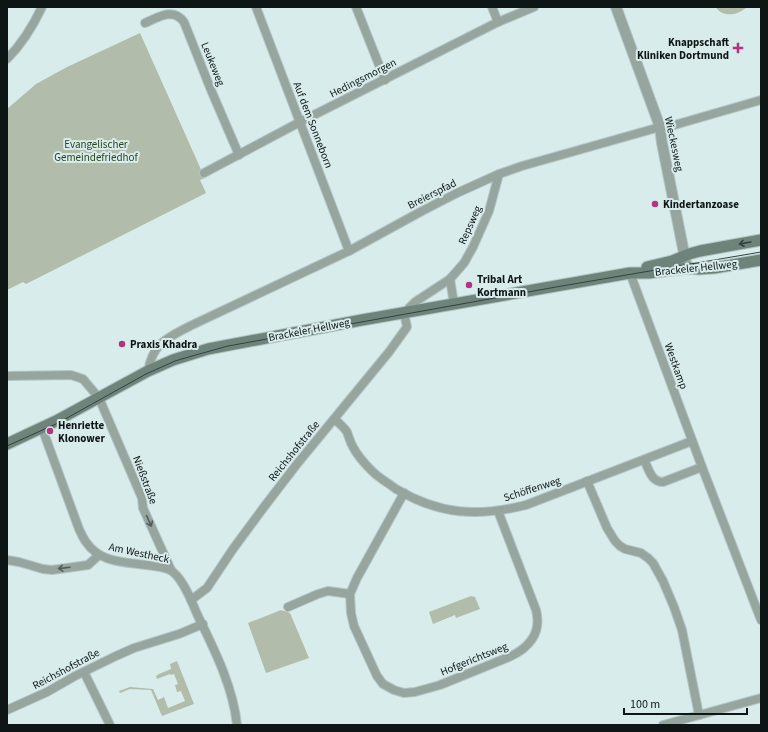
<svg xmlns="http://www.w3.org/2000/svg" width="768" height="732" font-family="'Source Sans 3',sans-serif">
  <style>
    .green { fill: #b1bdaa }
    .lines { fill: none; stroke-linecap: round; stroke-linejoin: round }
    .minor-casing { stroke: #b4c5c5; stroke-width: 10 }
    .tertiary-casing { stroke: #b4c5c5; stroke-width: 12 }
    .secondary-casing { stroke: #b4c5c5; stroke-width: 13 }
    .minor { stroke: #96a59e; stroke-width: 8 }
    .tertiary { stroke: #96a59e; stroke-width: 10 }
    .secondary { stroke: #6e847a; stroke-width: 11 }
    .tram { stroke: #364040; stroke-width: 1 }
    .oneway { stroke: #34413d }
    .oneway2 { stroke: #525d5a }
    .poi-dot { fill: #b4337f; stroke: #d9ecec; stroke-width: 1.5 }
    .labels { text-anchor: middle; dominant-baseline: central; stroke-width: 4; stroke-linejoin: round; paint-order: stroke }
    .poi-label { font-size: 11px; font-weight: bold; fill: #0e1515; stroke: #d9ecec; text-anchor: start }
    .street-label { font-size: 11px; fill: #0e1515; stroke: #d9ecec }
    .park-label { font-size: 11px; fill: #294318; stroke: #d9ecec }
  </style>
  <rect width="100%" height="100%" fill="#d9ecec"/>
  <g class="green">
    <path d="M716,7H746V8C743,10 740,12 737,13C730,16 719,14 716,7Z"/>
    <polygon points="140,33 203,174 205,178 200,180 206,193 26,284 23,282 7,290 7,109 36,84 67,67"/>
    <polygon points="471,596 475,597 480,609 456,618 455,615 433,624 429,612"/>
    <polygon points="281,610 290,613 309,658 266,673 248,623"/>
    <polygon points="177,661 194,704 162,716 151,690 130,689 120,693 119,691 130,687 153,689 158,700 164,697 168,708 185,701 181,691 177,692 175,685 178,684 174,674 171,675 170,674 157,679 156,676 159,674 171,669 170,664"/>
  </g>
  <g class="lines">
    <defs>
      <g id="minor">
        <polyline points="256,7 349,251"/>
        <polyline points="356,7 385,80"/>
        <polyline points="492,7 498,22"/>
        <path d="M145,23C159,17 173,7 184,22L211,90L239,155"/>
        <path d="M7,59C22,44 33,26 42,7"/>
        <polyline points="204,173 300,122 498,22 534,7"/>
        <polyline points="630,273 702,467 761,620"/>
        <polyline points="450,279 454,304"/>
        <path d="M148,371C153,343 167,338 190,326L349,251L422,211L457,193L499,174L522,166L660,127L671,126L761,100"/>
        <polyline points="7,376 71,375 83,379 99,398 142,498 143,508 171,570"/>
        <path d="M335,419C338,423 344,427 347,432C349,437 350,442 353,447C357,455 365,464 372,471C379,478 388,483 396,489C440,515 478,517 526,505L692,441"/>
        <path d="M42,428L79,529C81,533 83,538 86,542C100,563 124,562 146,565C154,566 164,567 170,570C182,576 192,602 197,614C214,649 233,686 237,725"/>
        <path d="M644,460C649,469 651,482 663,482L702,467"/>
        <polyline points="587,481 607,528 615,541 620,546 625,549 641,553 648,558 653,563 663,581 674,607 682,630 699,715"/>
        <path d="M404,493L357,578L350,594L351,613L354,626L377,676L383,684L394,690L404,693L415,692L440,685L509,657C529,648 542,633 536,610L498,511"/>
        <polyline points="7,560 19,562 43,569 52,570 88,565 99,555"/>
        <polyline points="191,600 207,588 233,549 264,507 297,464 389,352 407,327 404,313 415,302 450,279 464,263 473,247 489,211 499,174"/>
        <polyline points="288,607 318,594 328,591 350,594"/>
        <polyline points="84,672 110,725"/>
        <polyline points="7,710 47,692 75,676 116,656 134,648 179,634 203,624"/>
        <polyline points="663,725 761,698"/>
      </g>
      <polyline id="tertiary" points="616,7 660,127 662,143 687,268"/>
      <g id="secondary">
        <polyline points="647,267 672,261 689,254 700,251 761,240"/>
        <polyline points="7,444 56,421 148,371 173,360 208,349 362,320 630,273 649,273 687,268 699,269 714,268 761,260"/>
      </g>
    </defs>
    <use href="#minor" class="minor-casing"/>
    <use href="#tertiary" class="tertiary-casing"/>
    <use href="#secondary" class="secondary-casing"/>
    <use href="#minor" class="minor"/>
    <use href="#tertiary" class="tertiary"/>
    <use href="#secondary" class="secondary"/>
    <polyline class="tram" points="7,446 58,423 146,374 175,361 192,356 228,346 556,287 761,252"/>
  </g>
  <defs><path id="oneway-shaft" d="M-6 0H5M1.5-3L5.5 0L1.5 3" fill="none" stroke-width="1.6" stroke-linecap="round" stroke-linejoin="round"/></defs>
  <use class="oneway" href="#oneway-shaft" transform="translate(745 243) rotate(170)"/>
  <g class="oneway2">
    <use href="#oneway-shaft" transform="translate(149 521) rotate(66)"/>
    <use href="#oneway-shaft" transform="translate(64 568) rotate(173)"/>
  </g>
  <g class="poi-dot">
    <path d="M736 42h4v4h4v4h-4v4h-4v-4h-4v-4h4z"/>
    <circle cx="655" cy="204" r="4"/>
    <circle cx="469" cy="285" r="4"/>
    <circle cx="122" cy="344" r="4"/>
    <circle cx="50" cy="431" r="4"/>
  </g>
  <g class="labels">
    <g class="poi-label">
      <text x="729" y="42" text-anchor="end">Knappschaft<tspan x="729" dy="13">Kliniken Dortmund</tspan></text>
      <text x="663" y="204">Kindertanzoase</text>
      <text x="477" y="279">Tribal Art<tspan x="477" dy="13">Kortmann</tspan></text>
      <text x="130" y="344">Praxis Khadra</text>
      <text x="58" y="425">Henriette<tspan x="58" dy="13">Klonower</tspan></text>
    </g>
    <g class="street-label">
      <text transform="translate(213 64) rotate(68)">Leukeweg</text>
      <text transform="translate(363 78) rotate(-27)">Hedingsmorgen</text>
      <text transform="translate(313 125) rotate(69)">Auf dem Sonneborn</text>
      <text transform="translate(674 144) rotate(78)">Wieckesweg</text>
      <text transform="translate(432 194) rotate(-27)">Breierspfad</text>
      <text transform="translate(470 225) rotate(-66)">Repsweg</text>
      <text transform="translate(696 268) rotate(-6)">Brackeler Hellweg</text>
      <text transform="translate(309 330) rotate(-11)">Brackeler Hellweg</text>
      <text transform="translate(676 366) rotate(70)">Westkamp</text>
      <text transform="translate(294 451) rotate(-51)">Reichshofstraße</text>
      <text transform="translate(145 480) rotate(69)">Nießstraße</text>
      <text transform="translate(532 489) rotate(-18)">Schöffenweg</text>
      <text transform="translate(139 553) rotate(12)">Am Westheck</text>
      <text transform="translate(474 659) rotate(-22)">Hofgerichtsweg</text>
      <text transform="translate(66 669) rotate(-28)">Reichshofstraße</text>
    </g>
    <g class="park-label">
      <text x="96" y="144">Evangelischer<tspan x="96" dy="13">Gemeindefriedhof</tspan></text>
    </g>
  </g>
  <rect width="768" height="732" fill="none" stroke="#0e1515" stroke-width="16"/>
  <path d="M624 708v6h123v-6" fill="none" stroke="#0e1515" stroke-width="2"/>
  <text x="630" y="708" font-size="12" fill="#0e1515" stroke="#d9ecec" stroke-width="3" paint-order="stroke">100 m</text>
</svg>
